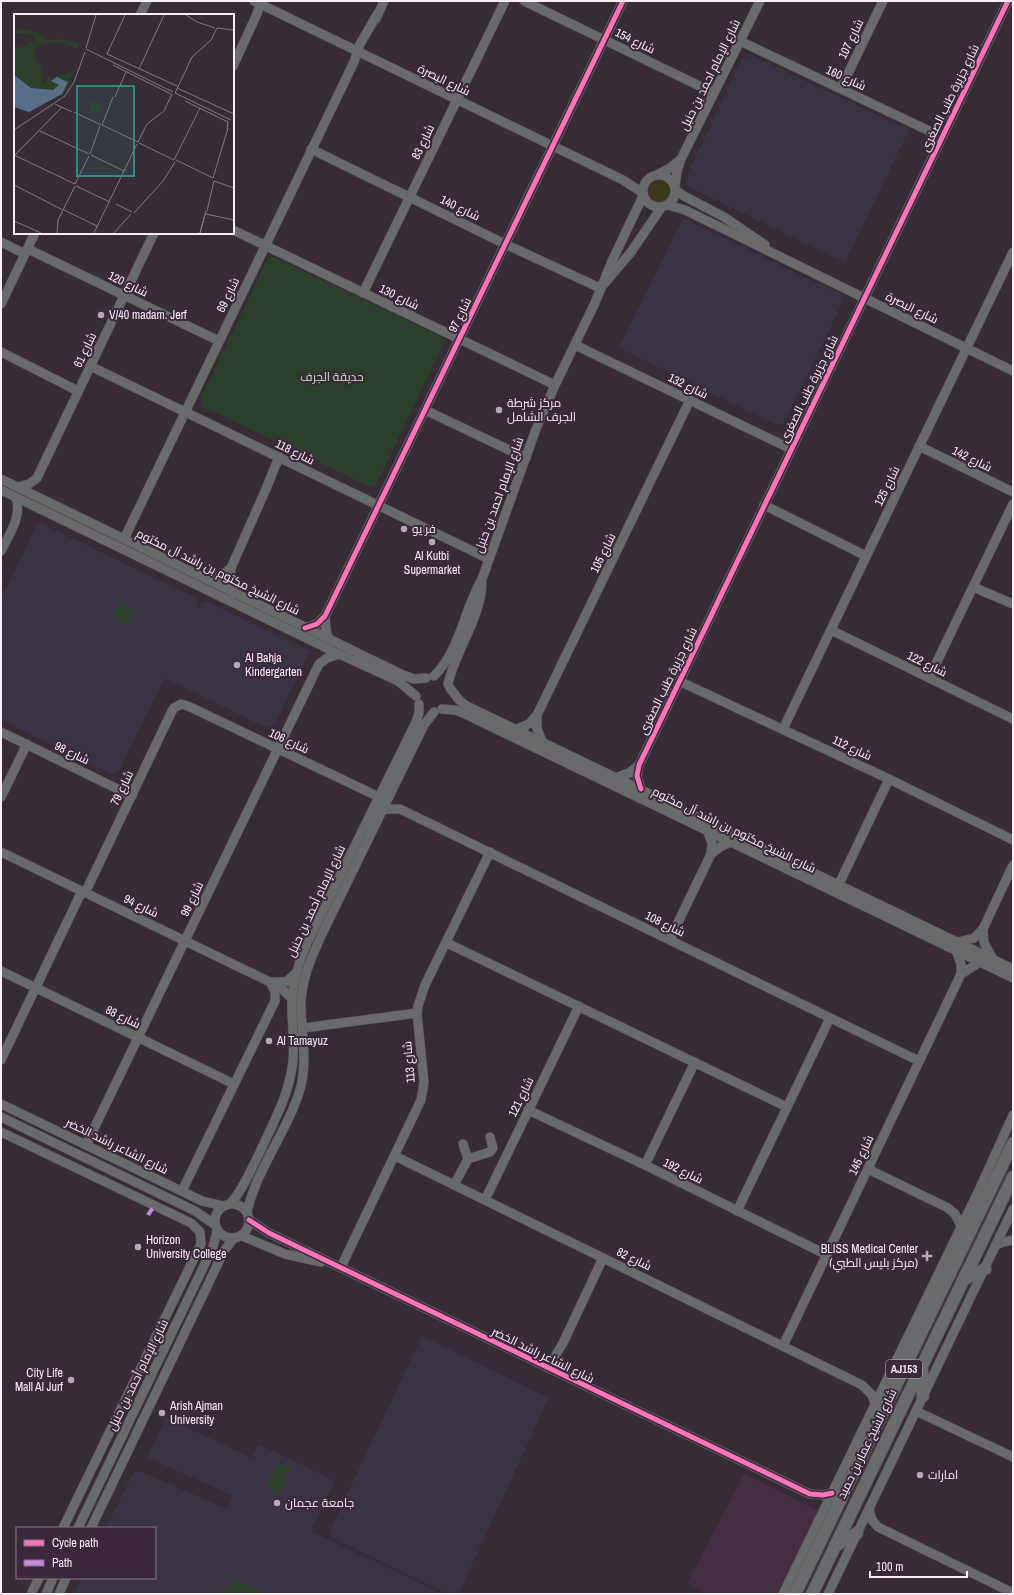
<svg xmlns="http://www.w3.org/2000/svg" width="1014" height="1595" font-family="'Archivo Narrow',Cairo,sans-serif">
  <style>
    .built { fill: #432e42 }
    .education { fill: #393343 }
    .green { fill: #2b3f2b }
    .sand { fill: #3e361b }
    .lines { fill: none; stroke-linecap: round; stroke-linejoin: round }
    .minor-casing { stroke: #524850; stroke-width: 10 }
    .major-casing { stroke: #524850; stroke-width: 14 }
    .minor { stroke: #686a6b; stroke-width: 9 }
    .major { stroke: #6a6b6d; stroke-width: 12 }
    .quiet { stroke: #c787e3; stroke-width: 4; stroke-dasharray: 8 4; stroke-linecap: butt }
    .cycleway-casing { stroke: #3b283a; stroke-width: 8 }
    .cycleway { stroke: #fb73b8; stroke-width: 5 }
    .poi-dot { fill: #b6aab5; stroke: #3b283a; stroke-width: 1.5 }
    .labels { text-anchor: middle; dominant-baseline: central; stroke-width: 4; stroke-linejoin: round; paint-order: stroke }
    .shield { fill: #3b283a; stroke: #c1b3c0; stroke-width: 1 }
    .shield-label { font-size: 11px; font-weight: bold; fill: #fbeef9 }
    .street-label { font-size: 12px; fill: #fbeef9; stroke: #3b283a }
    .poi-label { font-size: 12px; fill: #fbeef9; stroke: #3b283a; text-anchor: start }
    .park-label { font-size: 12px; fill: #b8e8b7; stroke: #3b283a }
    .inset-road { fill: none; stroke: #857a84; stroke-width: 1 }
    .view { fill: #328883; fill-opacity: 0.15; stroke: #328883; stroke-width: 2 }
    .inset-edge { fill: none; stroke: #fbeef9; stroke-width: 2 }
  </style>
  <rect width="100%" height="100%" fill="#372c36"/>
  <polygon class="built" points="744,1474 823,1513 782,1594 707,1594 687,1583"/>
  <g class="education">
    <polygon points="751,55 909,130 845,263 687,186 685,179 742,59"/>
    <polygon points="683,218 840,294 843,301 784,423 777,425 619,348"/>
    <polygon points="38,522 196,598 199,608 202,602 206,601 310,651 274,726 267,728 165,678 119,771 111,774 1,720 1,599"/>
    <polygon points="422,1336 549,1398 459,1593 456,1594 448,1594 333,1538 330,1530"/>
    <polygon points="166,1418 252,1458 259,1444 335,1481 311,1531 443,1594 74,1594 82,1578 155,1578 155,1528 106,1528 133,1473 140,1471 227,1509 233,1496 147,1457"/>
  </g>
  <g class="green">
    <polygon points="274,257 446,339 376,485 370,487 202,406 201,398 268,258"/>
    <polygon points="119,603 134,610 128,624 113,617"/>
    <polygon points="279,1462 292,1468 280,1493 267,1487"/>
    <polygon points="236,1580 265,1593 216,1594"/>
  </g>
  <circle class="sand" cx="660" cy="193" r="12"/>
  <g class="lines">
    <defs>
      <g id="minor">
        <polyline points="254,1 623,180 643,193"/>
        <polyline points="524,1 714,93"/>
        <polyline points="140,15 147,1"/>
        <polyline points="376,19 384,1"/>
        <polyline points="740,41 942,137"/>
        <polyline points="233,66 257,14 261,1"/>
        <polyline points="841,88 883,1"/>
        <polyline points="311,149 505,244 600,288"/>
        <circle cx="659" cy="191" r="16"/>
        <polyline points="657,175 670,168 680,160"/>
        <polyline points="675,186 677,172 681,159 760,1"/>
        <polyline points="675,190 684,196 724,217 765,245"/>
        <polyline points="668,205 685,210 1013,371"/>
        <polyline points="233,230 555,385"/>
        <polyline points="1,242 25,254"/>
        <polyline points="28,249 219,341"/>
        <polyline points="604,284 631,252 661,208"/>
        <polyline points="363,293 505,1"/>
        <polyline points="1,304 35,233"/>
        <polyline points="575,345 791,449"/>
        <polyline points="1,352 78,391"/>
        <polyline points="90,366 489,559"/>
        <polyline points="425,410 526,458"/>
        <polyline points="919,446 1013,492"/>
        <polyline points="1,479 403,675 414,679 426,678"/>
        <polyline points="18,487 29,484 37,478 154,233"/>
        <polyline points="1,490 339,654 398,681 416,696"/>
        <polyline points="764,505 866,556"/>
        <polyline points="124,539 354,62 360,44 378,13"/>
        <path d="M1,551C10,533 22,517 16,497"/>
        <polyline points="209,580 221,576 231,568"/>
        <polyline points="973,587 1013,604"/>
        <polyline points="234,594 230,581 231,568 266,489 279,457"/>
        <polyline points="325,616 326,628 328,639"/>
        <polyline points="305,628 317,624 325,616 623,1"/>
        <polyline points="831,630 1013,719"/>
        <path d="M434,676C460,651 464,609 482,579L536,429L555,385L595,303L612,261L643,196"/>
        <polyline points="929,678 1013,504"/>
        <polyline points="679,681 889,779 1013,840"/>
        <path d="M448,684C456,649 481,619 482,582"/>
        <polyline points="450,688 459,700 467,706 1013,969"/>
        <polyline points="442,709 455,710 463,713 1013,978"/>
        <polyline points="537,715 537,729 542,741"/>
        <polyline points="517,729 529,724 537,715 690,400"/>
        <polyline points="783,729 1013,252"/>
        <polyline points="1,732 132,796"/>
        <polyline points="618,777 629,773 639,765"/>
        <polyline points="641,789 637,776 639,765 1008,1"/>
        <polyline points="1,797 27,744"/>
        <polyline points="382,810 390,809 400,809 919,1061"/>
        <polyline points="1,852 270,982 282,989 292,999"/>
        <polyline points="711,854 720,847 731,842"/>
        <polyline points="839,884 889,779"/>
        <polyline points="85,893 172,711 174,708 181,704 188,706 379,797"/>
        <polyline points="983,929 984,943 992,957"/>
        <polyline points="670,939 711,854 712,843 707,830"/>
        <polyline points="958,942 974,938 983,929 1013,865"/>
        <polyline points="447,943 787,1107"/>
        <polyline points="1,971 234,1084"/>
        <polyline points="961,974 980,962"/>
        <polyline points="272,982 286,982 297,972"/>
        <polyline points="303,1028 417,1013"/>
        <polyline points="1,1060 82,891"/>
        <polyline points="1,1104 202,1201 223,1206"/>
        <polyline points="528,1110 645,1165 827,1255"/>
        <polyline points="1,1117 195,1211 214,1224"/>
        <polyline points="1,1132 191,1223 200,1232 201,1244 63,1528"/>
        <polyline points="86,1145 319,664 327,658 339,654"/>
        <polyline points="395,1156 862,1385 872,1395 875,1404"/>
        <polyline points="468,1159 490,1152 493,1148 490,1137"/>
        <polyline points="645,1165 695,1062"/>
        <polyline points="868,1169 948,1208 955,1214 961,1226"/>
        <polyline points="454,1185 468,1159 463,1144"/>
        <polyline points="182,1191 275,1001 275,991 270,982"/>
        <polyline points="485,1200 579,1006"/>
        <circle cx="232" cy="1221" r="17"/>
        <path d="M230,1204C243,1190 250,1171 259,1154C273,1123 290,1094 293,1060C295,1039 291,1019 292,999C293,979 300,960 307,943L416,722L419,713V704"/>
        <polyline points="737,1211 830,1018"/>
        <path d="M247,1212C257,1167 289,1130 301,1086C307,1060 302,1035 301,1010C300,982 311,958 322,934L424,725L434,712"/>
        <polyline points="249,1220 269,1233 810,1494 823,1495 832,1493"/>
        <polyline points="242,1236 285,1254 321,1262"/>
        <polyline points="996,1245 1003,1242 1013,1240"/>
        <polyline points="341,1267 421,1100 424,1082 417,1013 418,1006 425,985 490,852"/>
        <polyline points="783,1346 961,974 961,964 956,950"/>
        <polyline points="548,1368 563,1343 603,1258"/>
        <polyline points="916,1411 1013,1457"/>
        <polyline points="869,1509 872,1520 878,1527 1013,1593"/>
        <polyline points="78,1528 213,1247 217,1231"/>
        <polyline points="91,1528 224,1251 233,1239"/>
        <polyline points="31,1594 39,1578"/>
        <polyline points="46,1594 53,1578"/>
        <polyline points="59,1594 66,1578"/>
        <polyline points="783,1594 979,1190 1013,1115"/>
        <polyline points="828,1594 1013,1209"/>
      </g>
      <g id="major">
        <polyline points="963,1280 985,1269"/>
        <polyline points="922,1367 923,1396"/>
        <polyline points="835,1546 857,1533"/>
        <polyline points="795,1594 1013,1143"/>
        <polyline points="812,1594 1013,1177"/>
      </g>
    </defs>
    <use href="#minor" class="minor-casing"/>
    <use href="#major" class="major-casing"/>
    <use href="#minor" class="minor"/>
    <use href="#major" class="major"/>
    <polyline class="quiet" points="148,1215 154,1206"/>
    <defs>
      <g id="cycleway">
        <polyline points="305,628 317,624 325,616 623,1"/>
        <polyline points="641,789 637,776 639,765 1008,1"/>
        <polyline points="249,1220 269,1233 810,1494 823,1495 832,1493"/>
      </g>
    </defs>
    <use href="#cycleway" class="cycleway-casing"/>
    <use href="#cycleway" class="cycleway"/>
  </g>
  <g class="poi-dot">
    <circle cx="101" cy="315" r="4"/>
    <circle cx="499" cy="410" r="4"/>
    <circle cx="404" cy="529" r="4"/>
    <circle cx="432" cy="542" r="4"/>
    <circle cx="237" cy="665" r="4"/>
    <circle cx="269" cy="1041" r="4"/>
    <circle cx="138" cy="1247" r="4"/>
    <path d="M925 1250h4v4h4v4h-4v4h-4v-4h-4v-4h4z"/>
    <circle cx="71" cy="1380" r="4"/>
    <circle cx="162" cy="1413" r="4"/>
    <circle cx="920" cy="1475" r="4"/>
    <circle cx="277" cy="1503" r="4"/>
  </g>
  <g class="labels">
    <rect class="shield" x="886" y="1360" width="36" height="18" rx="3"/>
    <g class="shield-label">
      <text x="904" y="1369">AJ153</text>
    </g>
    <g class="street-label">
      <text transform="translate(851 39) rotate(-64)">شارع 107</text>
      <text transform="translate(635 41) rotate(26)">شارع 154</text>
      <text transform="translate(710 75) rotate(-64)">شارع الإمام احمد بن حنبل</text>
      <text transform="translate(846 78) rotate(25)">شارع 160</text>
      <text transform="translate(444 80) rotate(26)">شارع البصرة</text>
      <text transform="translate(950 98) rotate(-64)">شارع جزيرة طنب الصغرى</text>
      <text transform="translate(423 142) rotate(-64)">شارع 83</text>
      <text transform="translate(460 208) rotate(26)">شارع 140</text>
      <text transform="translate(128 284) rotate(26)">شارع 120</text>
      <text transform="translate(228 295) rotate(-64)">شارع 69</text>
      <text transform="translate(399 297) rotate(26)">شارع 130</text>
      <text transform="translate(912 308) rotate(26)">شارع البصرة</text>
      <text transform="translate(460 315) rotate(-64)">شارع 97</text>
      <text transform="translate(85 350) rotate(-64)">شارع 61</text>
      <text transform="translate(688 386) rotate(26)">شارع 132</text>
      <text transform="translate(809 389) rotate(-64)">شارع جزيرة طنب الصغرى</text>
      <text transform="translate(295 452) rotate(26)">شارع 118</text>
      <text transform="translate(972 459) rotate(26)">شارع 142</text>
      <text transform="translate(887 486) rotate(-64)">شارع 125</text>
      <text transform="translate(499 495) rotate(-70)">شارع الإمام احمد بن حنبل</text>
      <text transform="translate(603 553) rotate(-64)">شارع 105</text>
      <text transform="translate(218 572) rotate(26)">شارع الشيخ مكتوم بن راشد آل مكتوم</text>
      <text transform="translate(927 664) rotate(26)">شارع 122</text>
      <text transform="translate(668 681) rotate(-64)">شارع جزيرة طنب الصغرى</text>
      <text transform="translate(289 741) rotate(25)">شارع 106</text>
      <text transform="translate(852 748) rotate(25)">شارع 112</text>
      <text transform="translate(72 753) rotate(26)">شارع 98</text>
      <text transform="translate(122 788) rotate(-64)">شارع 79</text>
      <text transform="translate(734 830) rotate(26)">شارع الشيخ مكتوم بن راشد آل مكتوم</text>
      <text transform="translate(192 899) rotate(-64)">شارع 99</text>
      <text transform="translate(316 901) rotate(-65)">شارع الإمام أحمد بن حنبل</text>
      <text transform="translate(141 906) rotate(26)">شارع 94</text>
      <text transform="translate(665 924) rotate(26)">شارع 108</text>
      <text transform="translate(123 1017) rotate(26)">شارع 88</text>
      <text transform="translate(409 1062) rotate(-95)">شارع 113</text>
      <text transform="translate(521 1097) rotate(-64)">شارع 121</text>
      <text transform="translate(117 1146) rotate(26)">شارع الشاعر راشد الخضر</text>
      <text transform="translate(861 1155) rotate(-65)">شارع 145</text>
      <text transform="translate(683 1171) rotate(26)">شارع 192</text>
      <text transform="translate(634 1259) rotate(26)">شارع 82</text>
      <text transform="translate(543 1355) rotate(26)">شارع الشاعر راشد الخضر</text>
      <text transform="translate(138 1375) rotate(-64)">شارع الإمام أحمد بن حنبل</text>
      <text transform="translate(867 1444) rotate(-64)">شارع الشيخ عمار بن حميد</text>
    </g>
    <g class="poi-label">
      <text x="109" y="315">V/40 madam. Jerf</text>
      <text x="507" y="403">مركز شرطة<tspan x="507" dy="14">الجرف الشامل</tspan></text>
      <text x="412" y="529">فر يو</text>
      <text x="432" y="556" text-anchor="middle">Al Kutbi<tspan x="432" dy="14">Supermarket</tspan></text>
      <text x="245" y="658">Al Bahja<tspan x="245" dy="14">Kindergarten</tspan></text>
      <text x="277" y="1041">Al Tamayuz</text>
      <text x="146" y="1240">Horizon<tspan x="146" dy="14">University College</tspan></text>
      <text x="918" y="1249" text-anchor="end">BLISS Medical Center<tspan x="918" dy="14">(مركز بليس الطبي)</tspan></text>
      <text x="63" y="1373" text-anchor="end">City Life<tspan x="63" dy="14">Mall Al Jurf</tspan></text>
      <text x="170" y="1406">Arish Ajman<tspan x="170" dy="14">University</tspan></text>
      <text x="928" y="1475">امارات</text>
      <text x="285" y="1503">جامعة عجمان</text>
    </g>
    <g class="park-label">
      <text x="332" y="377">حديقة الجرف</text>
    </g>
  </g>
  <g transform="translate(14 14)">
    <rect width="220" height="220" fill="#372c36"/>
    <path d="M13,15L25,19L32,26L52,25L65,30L63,34L45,28L28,30L20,35L21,42L28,54L29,73L33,64L51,61L59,55L61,56L50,78L15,98L0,93V34L14,32L22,23L12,19L0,20V16ZM75.5 93a5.5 5.5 0 1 1 11 0a5.5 5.5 0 1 1-11 0Z" fill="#2b3f2b"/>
    <path d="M0,61L17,74L39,76L45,71L37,67L43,63L54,68L48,80L15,98L0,93Z" fill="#576e88"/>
    <path class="inset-road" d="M111,1L93,40L163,72M172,1L183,8L201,14M203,14L220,16M72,34L82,1M72,35L159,78M99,51L157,80M125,55L150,1M163,74L220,100M161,79L178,43L197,26L203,14M161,79L217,106M101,83L112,58M171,87L214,108L213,115M41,90L58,98M60,98L87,111M88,111L124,128M88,111L99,83M0,116L51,82L60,68L71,38M26,117L75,140M124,128L133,110L150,97L158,80M125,129L160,146M76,140L86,112M0,141L61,170M1,141L48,93M77,141L110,157M160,146L186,94M162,146L199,164M199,164L214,114M200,167L220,174M61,170L75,142M0,171L49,196M62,172L96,188M102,190L118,198M50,196L83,212M193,197L200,167M120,199L149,167L161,148M192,200L220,206M0,207L27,219M43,219L44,206L61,172M80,219L123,130M100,219L117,200M186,219L192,197L186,219"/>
    <path class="view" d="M63,72H120V162H63Z"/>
    <rect width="220" height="220" class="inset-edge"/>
  </g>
  <rect width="1014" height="1595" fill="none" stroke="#fbeef9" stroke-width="4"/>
  <rect x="16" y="1527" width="140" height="52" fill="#3b283a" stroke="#887786"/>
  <rect x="24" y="1540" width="20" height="6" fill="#fb73b8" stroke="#887786"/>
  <text x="52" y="1547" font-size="12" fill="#fbeef9">Cycle path</text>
  <rect x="24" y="1560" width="20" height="6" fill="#c787e3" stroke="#887786"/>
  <text x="52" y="1567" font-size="12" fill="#fbeef9">Path</text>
  <path d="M870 1571v6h97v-6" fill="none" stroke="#fbeef9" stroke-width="2"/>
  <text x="876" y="1571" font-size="12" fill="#fbeef9" stroke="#3b283a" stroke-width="3" paint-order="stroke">100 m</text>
</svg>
